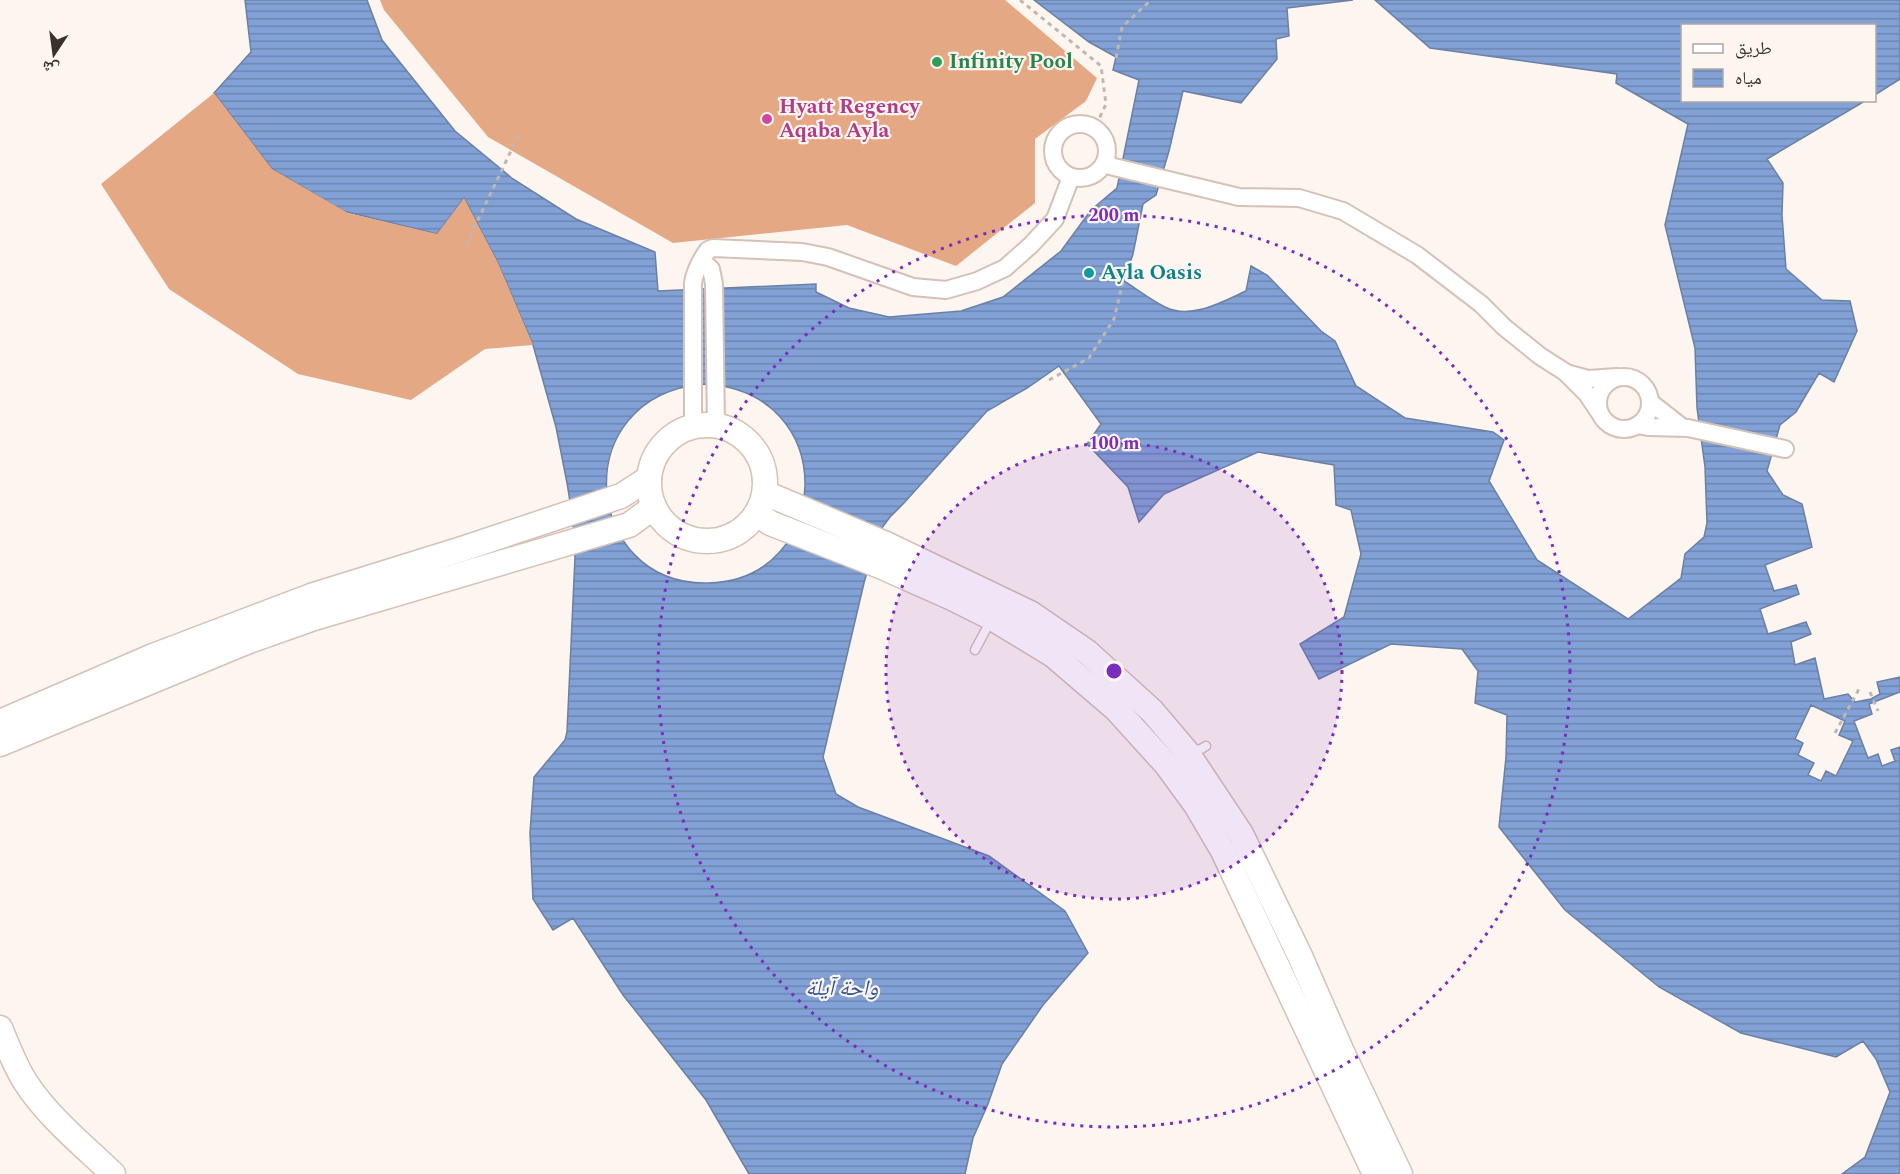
<svg xmlns="http://www.w3.org/2000/svg" width="1900" height="1174" font-family="Spectral,'Noto Naskh Arabic',serif">
  <style>
    .water { fill: url(#water-rules); stroke: #6c80a4; stroke-width: 1.5; fill-rule: evenodd }
    .building { fill: #e4a885 }
    .lines { fill: none; stroke-linecap: round; stroke-linejoin: round }
    .lane-casing { stroke: #d5c1b5; stroke-width: 11 }
    .street-casing { stroke: #d5c1b5; stroke-width: 20 }
    .secondary-casing { stroke: #d5c1b5; stroke-width: 27 }
    .path { stroke: #bfb7b2; stroke-width: 3; stroke-dasharray: 4.5 4.5; stroke-linecap: butt }
    .lane { stroke: #fff; stroke-width: 8 }
    .street { stroke: #fff; stroke-width: 16 }
    .secondary { stroke: #fff; stroke-width: 24 }
    .ring { fill: none; stroke: #7b2cbf; stroke-width: 3; stroke-dasharray: 3 6 }
    .leisure-dot { fill: #2e9e5b; stroke: #fdf5f0; stroke-width: 2 }
    .hotel-dot { fill: #d1479c; stroke: #fdf5f0; stroke-width: 2 }
    .culture-dot { fill: #0f9aa8; stroke: #fdf5f0; stroke-width: 2 }
    .labels { text-anchor: middle; dominant-baseline: central; stroke-width: 4.5; stroke-linejoin: round; paint-order: stroke }
    .leisure-label { font-size: 21px; font-weight: bold; fill: #27864d; stroke: #fdf5f0; text-anchor: start }
    .hotel-label { font-size: 21px; font-weight: bold; fill: #b23c85; stroke: #fdf5f0; text-anchor: start }
    .culture-label { font-size: 21px; font-weight: bold; fill: #0d838f; stroke: #fdf5f0; text-anchor: start }
    .water-label { font-size: 22px; font-style: italic; fill: #2c5394; stroke: #fdf5f0 }
    .centre { fill: #7b2cbf; stroke: #fdf5f0; stroke-width: 3 }
    .ring-label { font-size: 18px; text-anchor: middle; font-weight: bold; fill: #7b2cbf; stroke: #fdf5f0; stroke-width: 4.5; stroke-linejoin: round; paint-order: stroke }
  </style>
  <defs>
    <pattern id="water-rules" width="6" height="5" patternUnits="userSpaceOnUse" patternTransform="scale(1.5)"><rect width="6" height="5" fill="#82a2d7"/><path d="M0 2.5h6" fill="none" stroke="#6b85af"/></pattern>
  </defs>
  <rect width="100%" height="100%" fill="#fdf5f0"/>
  <path class="water" d="M245,0H367L382,40L455,131L513,179L576,219L655,252L658,291L816,284V292L849,308L889,317L961,311L1003,297L1061,251L1091,210L1117,188L1139,80L1113,70L1116,57L1089,42L1034,0H1353L1287,8L1289,36L1276,39L1277,59L1241,103L1183,91L1169,151L1156,195L1143,204L1133,254L1124,281C1138,290 1151,300 1165,307C1191,320 1222,302 1246,291L1251,266L1267,275L1321,331L1335,341L1356,386L1405,418L1493,432L1504,440L1489,481L1537,560L1628,619L1681,578L1685,554L1704,537L1707,523L1705,467L1697,408L1695,348L1665,225L1688,124L1616,83L1617,74L1430,48L1375,0H1900V79L1875,95L1874,26H1682V100L1865,101L1767,159L1783,183L1782,215L1786,269L1822,300L1850,301L1857,331L1834,382L1819,373L1796,412L1780,425L1767,471L1783,495L1802,504L1812,547L1765,565L1774,591L1796,585L1799,594L1760,609L1768,634L1806,622L1811,634L1791,642L1795,665L1815,658L1824,699L1848,694L1855,702L1871,699L1880,694L1877,682L1900,677V692L1869,704L1872,714L1854,721L1868,758L1878,754L1882,766L1895,761L1891,750L1900,747V1174H1842L1865,1157L1890,1092L1876,1059L1863,1041L1836,1057L1741,1033L1659,987L1565,910L1499,827L1506,757L1507,715L1475,703L1478,671L1462,649L1391,644L1319,679L1300,644L1344,617L1361,554L1351,510L1336,505L1334,465L1258,452L1164,494L1139,522L1128,487L1087,444L1101,424L1059,366L1027,388L987,411L903,504L890,517L881,529L874,546L864,583L823,757L836,794L858,807L989,856L1065,911L1088,953L1043,1005L1002,1064L988,1104L973,1138L965,1174H749L706,1100L623,995L573,918L553,930L533,899L530,833L534,777L565,740L567,732L575,557L573,520L567,483L556,427L533,345L498,263L464,198L437,234L343,211L272,169L214,93L251,52ZM704,384C843,391 833,581 708,583C582,586 565,396 704,384ZM1811,705L1845,721L1839,735L1853,741L1836,776L1826,771L1821,781L1808,775L1814,763L1798,755L1803,743L1795,739Z"/>
  <g class="building">
    <polygon points="380,0 1005,0 1097,78 1086,101 1035,139 1035,203 956,266 847,225 673,243 488,137 384,10"/>
    <polygon points="214,93 272,169 348,213 437,234 464,198 498,263 533,345 485,349 411,400 298,374 169,289 101,184"/>
  </g>
  <g class="lines">
    <defs>
      <g id="lane">
        <polyline points="975,650 991,620"/>
        <polyline points="1190,751 1201,749 1206,746"/>
      </g>
      <g id="street">
        <circle cx="1080" cy="151" r="27"/>
        <polyline points="1106,159 1110,166 1239,197 1299,198 1343,211 1417,255 1481,304 1504,327 1540,356 1565,372 1587,394 1599,412"/>
        <polyline points="702,261 711,269 714,284 716,426"/>
        <polyline points="1566,373 1588,379 1617,377"/>
        <circle cx="1624" cy="403" r="26"/>
        <polyline points="1650,402 1682,427"/>
        <polyline points="1638,425 1648,427 1688,428 1785,449"/>
        <path d="M693,427V283C695,270 700,261 708,250L713,248L802,252L828,257L913,287L946,290L977,281L1005,268L1031,245L1055,219L1071,177"/>
      </g>
      <g id="secondary">
        <circle cx="707" cy="483" r="58"/>
        <polyline points="765,493 886,544 1030,613 1087,652 1152,711 1186,751 1241,834 1300,956 1342,1052 1400,1174"/>
        <polyline points="757,513 770,523 880,566 952,598 992,618 1053,655 1116,709 1166,764 1196,805 1223,851 1375,1174"/>
        <polyline points="0,722 153,656 311,596 462,549 621,496 649,478"/>
        <polyline points="0,744 249,641 314,618 629,525 654,507"/>
        <path d="M0,1028C8,1047 15,1066 26,1083C49,1118 83,1145 113,1174"/>
      </g>
    </defs>
    <use href="#lane" class="lane-casing"/>
    <use href="#street" class="street-casing"/>
    <use href="#secondary" class="secondary-casing"/>
    <g class="path">
      <polyline points="1020,0 1101,66 1106,104 1099,119 1097,128"/>
      <polyline points="1116,58 1122,27 1151,0"/>
      <polyline points="466,245 520,132"/>
      <polyline points="1049,380 1089,358 1114,319 1127,265"/>
      <polyline points="1870,692 1878,711"/>
      <polyline points="1835,733 1859,689"/>
    </g>
    <use href="#lane" class="lane"/>
    <use href="#street" class="street"/>
    <use href="#secondary" class="secondary"/>
  </g>
  <circle cx="1114" cy="671" r="228" fill="#7b2cbf" fill-opacity=".12"/>
  <g class="ring">
    <circle cx="1114" cy="671" r="228"/>
    <circle cx="1114" cy="671" r="456"/>
  </g>
  <circle class="leisure-dot" cx="937" cy="62" r="6"/>
  <circle class="hotel-dot" cx="767" cy="119" r="6"/>
  <circle class="culture-dot" cx="1089" cy="273" r="6"/>
  <g class="labels">
    <g class="leisure-label">
      <text x="949" y="62">Infinity Pool</text>
    </g>
    <g class="hotel-label">
      <text x="779" y="107">Hyatt Regency<tspan x="779" dy="24">Aqaba Ayla</tspan></text>
    </g>
    <g class="culture-label">
      <text x="1101" y="273">Ayla Oasis</text>
    </g>
    <g class="water-label">
      <text x="842" y="988">واحة آيلة</text>
    </g>
  </g>
  <circle cx="1114" cy="671" r="9" class="centre"/>
  <g class="ring-label">
    <text x="1114" y="221">200 m</text>
    <text x="1114" y="449">100 m</text>
  </g>
  <rect x="1681" y="24" width="195" height="78" fill="#fdf5f0" stroke="#afa7a2" stroke-width="1.5"/>
  <rect x="1693" y="44" width="30" height="9" fill="#ffffff" stroke="#afa7a2" stroke-width="1.5"/>
  <text x="1735" y="54" font-size="18" fill="#39312c">طريق</text>
  <rect x="1693" y="69" width="30" height="18" fill="url(#water-rules)" stroke="#afa7a2" stroke-width="1.5"/>
  <text x="1735" y="84" font-size="18" fill="#39312c">مياه</text>
  <g transform="translate(54 54) rotate(193)" stroke="#fdf5f0" stroke-width="4.5" paint-order="stroke">
  <path d="M0-4.5L10 22L0 15L-10 22Z" fill="#39312c"/>
  <text y="-9" font-size="16" font-weight="bold" text-anchor="middle" fill="#39312c">ش</text>
  </g>
</svg>
